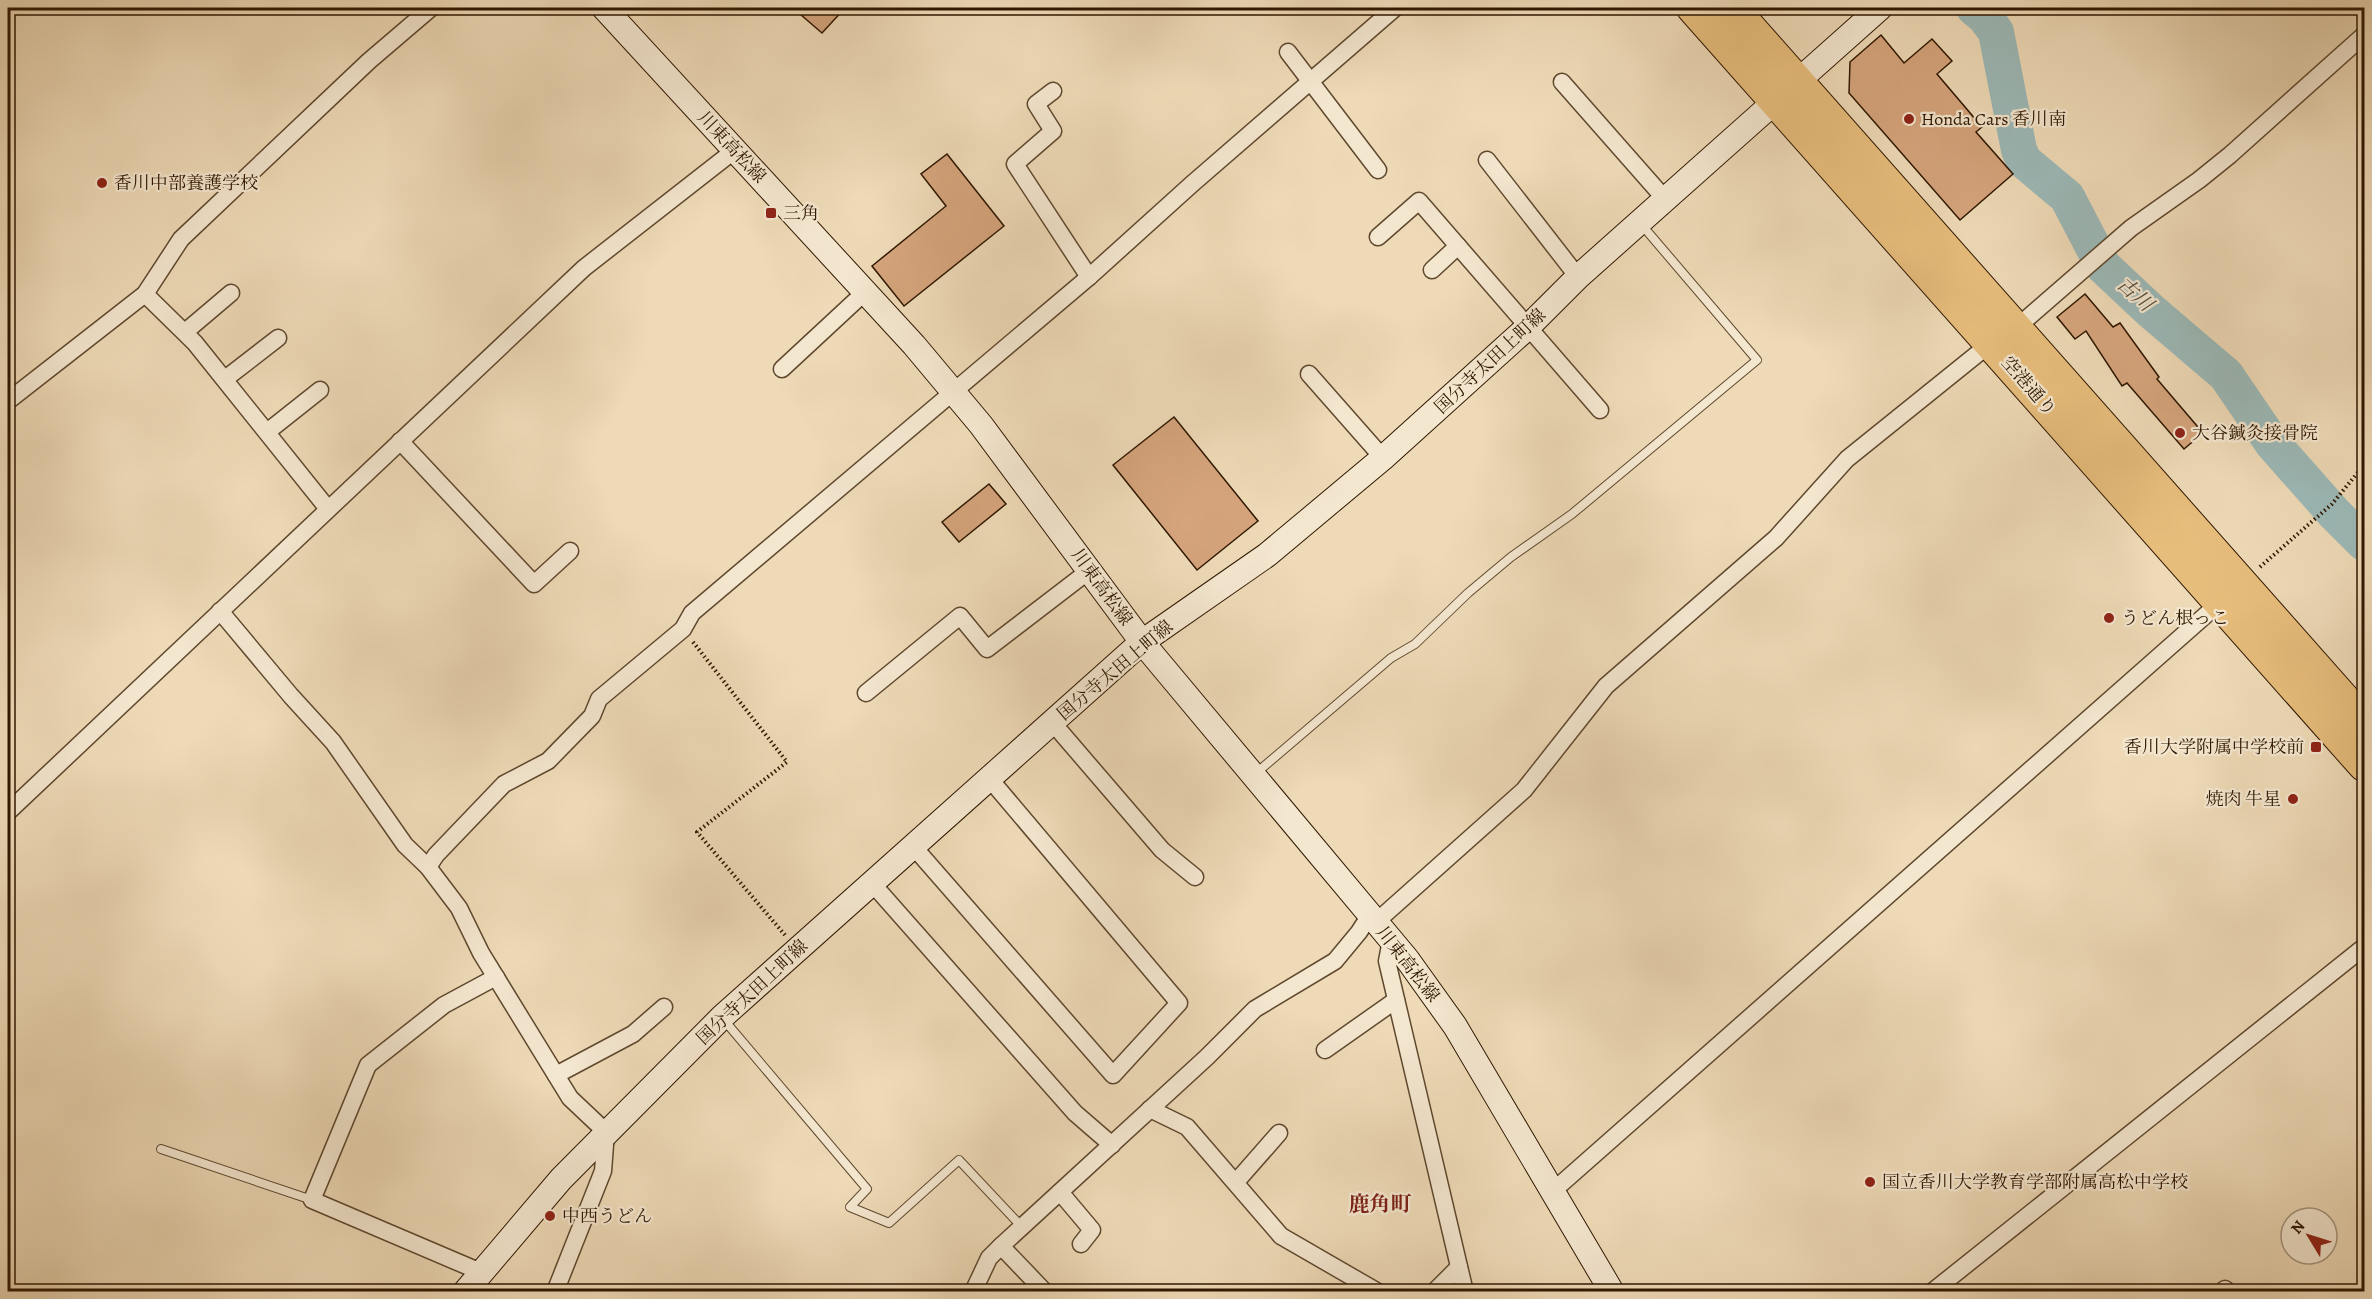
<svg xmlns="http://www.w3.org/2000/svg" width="2372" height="1299" font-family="Alegreya,'Noto Serif JP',serif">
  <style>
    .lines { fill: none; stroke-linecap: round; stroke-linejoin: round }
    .river { stroke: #9cb9b7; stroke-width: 36 }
    .building { fill: #d5a47c; stroke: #2f1701; stroke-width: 1.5 }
    .lane-casing { stroke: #5f482e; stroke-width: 10 }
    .street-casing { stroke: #5f482e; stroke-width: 19 }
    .secondary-casing { stroke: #2f1701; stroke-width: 26 }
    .highway-casing { stroke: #2f1701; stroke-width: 34 }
    .path { stroke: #2f1701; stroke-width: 4; stroke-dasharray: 1.5 3; stroke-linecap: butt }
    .lane { stroke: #f4e7d0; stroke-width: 8 }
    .street { stroke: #f4e7d0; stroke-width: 16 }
    .secondary { stroke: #f4e7d0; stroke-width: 24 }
    .highway { stroke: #e7bd7c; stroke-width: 32 }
    .poi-dot { fill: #8f2418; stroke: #f4e7d0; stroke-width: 2 }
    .labels { text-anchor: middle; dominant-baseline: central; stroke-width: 4.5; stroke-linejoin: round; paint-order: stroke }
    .poi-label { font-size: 18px; fill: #2f1701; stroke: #f4e7d0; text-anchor: start }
    .street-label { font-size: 18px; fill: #2f1701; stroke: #f4e7d0 }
    .water-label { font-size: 20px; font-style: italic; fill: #555041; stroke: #f4e7d0 }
    .quarter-label { font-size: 21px; font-weight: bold; fill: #7a1f14; stroke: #f4e7d0 }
  </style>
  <rect width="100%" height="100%" fill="#eedab7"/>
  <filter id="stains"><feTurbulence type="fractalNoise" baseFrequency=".00333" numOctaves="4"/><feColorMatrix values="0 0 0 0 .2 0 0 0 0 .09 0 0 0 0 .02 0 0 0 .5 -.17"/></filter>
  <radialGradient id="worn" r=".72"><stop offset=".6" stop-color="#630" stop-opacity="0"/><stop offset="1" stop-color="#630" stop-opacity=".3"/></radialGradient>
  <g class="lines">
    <polyline class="river" points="1974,8 1985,17 1996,32 2019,150 2024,161 2067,197 2103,266 2151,311 2226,375 2273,444 2334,513 2364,543"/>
  </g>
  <g class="building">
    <polygon points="793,8 845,8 822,33"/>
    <polygon points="1881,35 1904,63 1932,39 1952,61 1937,74 1982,127 1976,132 2013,174 1960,220 1849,93 1850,62"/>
    <polygon points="947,154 1004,226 904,306 872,266 946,206 921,174"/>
    <polygon points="2085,294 2113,327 2120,323 2159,377 2157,379 2203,433 2184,449 2127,383 2122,386 2086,331 2075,339 2057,317"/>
    <polygon points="1174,417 1258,521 1197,570 1113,465"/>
    <polygon points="989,484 1006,504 959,542 942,522"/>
  </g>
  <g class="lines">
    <defs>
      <g id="lane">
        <polyline points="1255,774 1391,658 1415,644 1468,593 1511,557 1572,514 1757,360 1641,224"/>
        <polyline points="724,1020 867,1189 850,1207 889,1223 959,1160 1022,1227"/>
        <polyline points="161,1149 312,1200"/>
      </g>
      <g id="street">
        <polyline points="1288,52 1378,170"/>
        <polyline points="1562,82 1665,199"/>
        <polyline points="1053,91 1036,104 1053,131 1015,164 1089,277"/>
        <polyline points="1487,160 1578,277"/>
        <polyline points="1378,237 1419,201 1600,410"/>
        <polyline points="1432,270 1458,246"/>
        <polyline points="145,294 195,343 328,509"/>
        <polyline points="2015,329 2131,228 2199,180 2230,155 2364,35"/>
        <polyline points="185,332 231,293"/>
        <polyline points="782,369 865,292"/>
        <polyline points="1309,374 1383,458"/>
        <polyline points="225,379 278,338"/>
        <polyline points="8,401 145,294 181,239 369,61 431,8"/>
        <polyline points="267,432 320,390"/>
        <polyline points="400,441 534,584 570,551"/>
        <polyline points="220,611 291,696 333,742 405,845 428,867 459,908 481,953 570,1098 606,1132 603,1171 555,1292"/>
        <polyline points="866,693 960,616 987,649 1090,570"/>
        <polyline points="1052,722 1162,850 1195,877"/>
        <polyline points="8,812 584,268 735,150"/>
        <polyline points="913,846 1113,1075 1179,1003 989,778"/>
        <polyline points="428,867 436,855 504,784 548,761 592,716 599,699 683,629 692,613 1089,277 1192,184 1395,8"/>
        <polyline points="871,882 1075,1113 1112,1145"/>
        <polyline points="1376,922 1524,790 1606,686 1776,538 1847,459 1991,343"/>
        <polyline points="1391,940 1387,961 1465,1292"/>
        <polyline points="1325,1050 1396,1000"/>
        <polyline points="556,1075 633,1034 664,1007"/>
        <polyline points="1150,1109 1187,1127 1281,1236 1378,1292"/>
        <polyline points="1236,1182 1279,1133"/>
        <polyline points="1553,1191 2225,598"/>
        <polyline points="1060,1192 1092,1230 1081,1244"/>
        <polyline points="1001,1246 1045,1292"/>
        <polyline points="481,1272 312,1200 368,1065 444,1005 496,977"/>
        <polyline points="2225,1289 2228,1292"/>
        <polyline points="973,1292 989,1258 1001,1246 1207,1057 1255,1009 1335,961 1359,932 1370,915"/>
        <polyline points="1434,1292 1459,1267"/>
        <polyline points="1932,1292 2364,947"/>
      </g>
      <g id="secondary">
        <polyline points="604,8 914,345 981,425 1142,642 1407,959 1455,1026 1612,1292"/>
        <polyline points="465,1292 561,1179 722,1017 1142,642 1267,555 1383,458 1528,327 1578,277 1880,8"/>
      </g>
      <g id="highway">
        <polyline points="1693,8 2364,765"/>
        <polyline points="1732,8 2364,722"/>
      </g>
    </defs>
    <use href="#lane" class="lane-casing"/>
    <use href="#street" class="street-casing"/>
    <use href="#secondary" class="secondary-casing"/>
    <use href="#highway" class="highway-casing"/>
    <g class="path">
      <polyline points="2260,567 2332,504 2364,465"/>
      <polyline points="693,642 787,762 697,832 785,935"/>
    </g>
    <use href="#lane" class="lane"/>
    <use href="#street" class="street"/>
    <use href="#secondary" class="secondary"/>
    <use href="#highway" class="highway"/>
  </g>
  <g class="poi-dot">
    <circle cx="1909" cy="119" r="6"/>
    <circle cx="102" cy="183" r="6"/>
    <rect x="765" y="207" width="12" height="12" rx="3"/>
    <circle cx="2180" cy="433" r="6"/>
    <circle cx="2109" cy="618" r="6"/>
    <rect x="2310" y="741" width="12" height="12" rx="3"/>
    <circle cx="2293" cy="799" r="6"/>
    <circle cx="1870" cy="1182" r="6"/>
    <circle cx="550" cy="1216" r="6"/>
  </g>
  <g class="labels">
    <g class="poi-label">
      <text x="1921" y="119">Honda Cars 香川南</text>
      <text x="114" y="183">香川中部養護学校</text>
      <text x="783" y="213">三角</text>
      <text x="2192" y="433">大谷鍼灸接骨院</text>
      <text x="2121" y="618">うどん根っこ</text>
      <text x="2304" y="747" text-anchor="end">香川大学附属中学校前</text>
      <text x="2281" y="799" text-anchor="end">焼肉 牛星</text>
      <text x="1882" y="1182">国立香川大学教育学部附属高松中学校</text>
      <text x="562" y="1216">中西うどん</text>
    </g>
    <g class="street-label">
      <text transform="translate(732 147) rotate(47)">川東高松線</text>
      <text transform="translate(1490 361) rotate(-43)">国分寺太田上町線</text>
      <text transform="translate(2029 386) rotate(49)">空港通り</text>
      <text transform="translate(1102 587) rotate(54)">川東高松線</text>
      <text transform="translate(1115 670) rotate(-40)">国分寺太田上町線</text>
      <text transform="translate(1408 964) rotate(52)">川東高松線</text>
      <text transform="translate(752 992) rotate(-43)">国分寺太田上町線</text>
    </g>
    <g class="water-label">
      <text transform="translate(2135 294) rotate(42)">古川</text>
    </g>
    <g class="quarter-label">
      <text x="1380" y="1204">鹿角町</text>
    </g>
  </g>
  <rect width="2372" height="1299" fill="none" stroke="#eedab7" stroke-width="30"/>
  <rect x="9" y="9" width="2354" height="1281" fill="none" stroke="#2f1701" stroke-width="3"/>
  <rect x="15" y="15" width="2342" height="1269" fill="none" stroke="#2f1701" stroke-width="1.5"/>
  <g transform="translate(2309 1236) rotate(308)"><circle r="28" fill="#f4e7d0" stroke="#a5947d" stroke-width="1.5"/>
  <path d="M0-4.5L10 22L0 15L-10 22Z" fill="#8f2418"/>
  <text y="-9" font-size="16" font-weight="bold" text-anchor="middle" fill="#2f1701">N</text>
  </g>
  <rect width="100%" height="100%" filter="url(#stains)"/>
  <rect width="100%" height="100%" fill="url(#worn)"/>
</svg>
